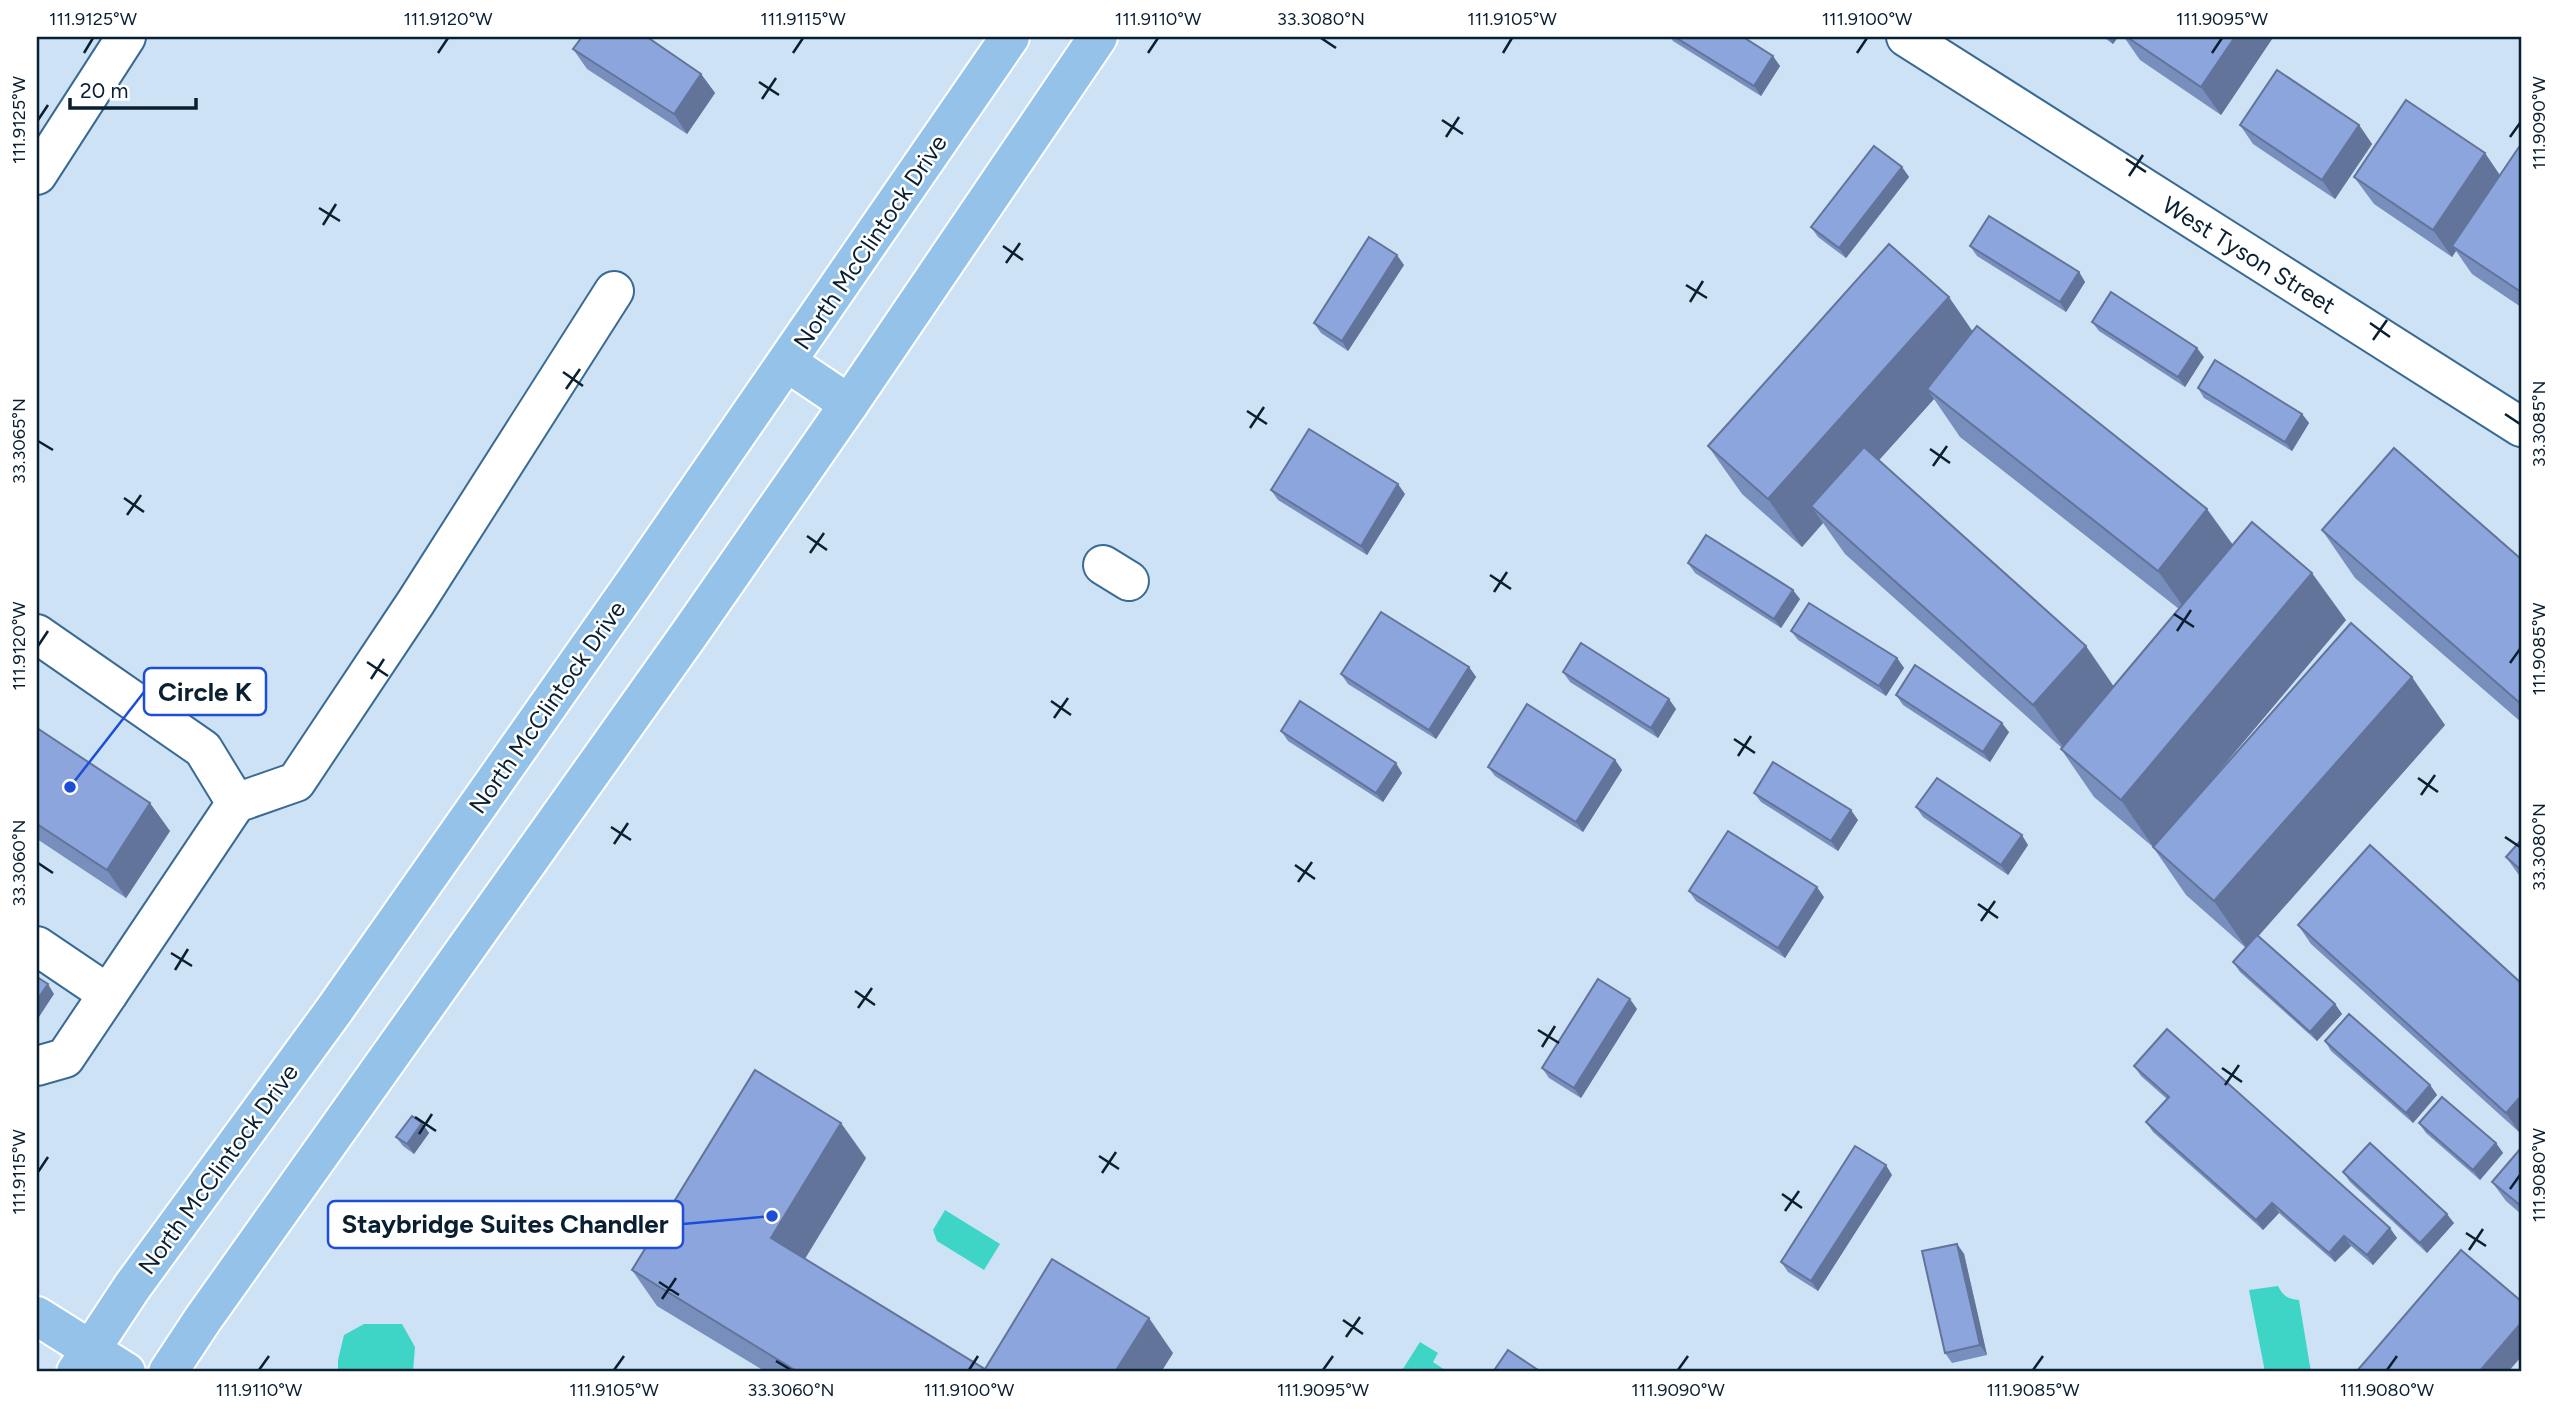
<svg xmlns="http://www.w3.org/2000/svg" width="2558" height="1409" font-family="Figtree,sans-serif">
  <style>
    .water { fill: #3fd5c6 }
    .lines { fill: none; stroke-linecap: round; stroke-linejoin: round }
    .minor-casing { stroke: #386a93; stroke-width: 42 }
    .major-casing { stroke: #fff; stroke-width: 42 }
    .minor { stroke: #fff; stroke-width: 38 }
    .major { stroke: #94c2e8; stroke-width: 38 }
    .wall { fill: #788ebd; fill-rule: evenodd }
    .shaded-wall { fill: #62749a }
    .building { fill: #8ca5dc; stroke: #62749a; stroke-width: 2 }
    .ticks { fill: none; stroke: #0a1f30; stroke-width: 2.5 }
    .labels { text-anchor: middle; dominant-baseline: central; stroke-width: 5; stroke-linejoin: round; paint-order: stroke }
    .street-label { font-size: 24px; fill: #0a1f30; stroke: #fff }
    .leader { fill: none; stroke: #1d4ed8; stroke-width: 2.5 }
    .callout-dot { fill: #1d4ed8; stroke: #fff; stroke-width: 2.5 }
    .callout { fill: #fff; stroke: #1d4ed8; stroke-width: 2.5 }
    .callout-label { font-size: 26px; text-anchor: middle; font-weight: bold; fill: #0a1f30 }
    .neatline { fill: none; stroke: #0a1f30; stroke-width: 2.5 }
    .ticks-label { font-size: 18px; text-anchor: middle; fill: #0a1f30 }
  </style>
  <rect width="100%" height="100%" fill="#cde2f5"/>
  <g class="water">
    <polygon points="945,1210 1000,1244 984,1270 937,1241 933,1230"/>
    <path d="M2278,1286C2283,1296 2288,1299 2299,1300L2311,1372H2265L2249,1290Z"/>
    <polygon points="364,1324 402,1324 415,1347 413,1372 338,1372 338,1360 344,1335"/>
    <polygon points="1420,1342 1438,1353 1433,1362 1448,1372 1401,1372"/>
  </g>
  <g class="lines">
    <defs>
      <g id="minor">
        <polyline points="1906,37 2521,427"/>
        <polyline points="37,175 126,37"/>
        <polyline points="1103,565 1129,581"/>
        <polyline points="37,634 203,749 236,803"/>
        <polyline points="37,946 108,994 236,803 296,782 416,602 614,291"/>
        <polyline points="37,1066 65,1058 108,994"/>
      </g>
      <g id="major">
        <polyline points="788,363 849,404"/>
        <polyline points="37,1316 126,1372"/>
        <polyline points="76,1372 132,1287 335,1009 634,583 1010,37"/>
        <polyline points="168,1372 203,1319 690,633 849,404 1098,37"/>
      </g>
    </defs>
    <use href="#minor" class="minor-casing"/>
    <use href="#major" class="major-casing"/>
    <use href="#minor" class="minor"/>
    <use href="#major" class="major"/>
  </g>
  <g class="wall">
    <polygon points="1670,37 1743,37 1780,66 1761,96 1673,41"/>
    <polygon points="2103,37 2118,37 2113,44"/>
    <polygon points="2124,37 2270,37 2272,39 2221,115 2140,60"/>
    <polygon points="573,49 701,74 715,93 687,134 587,69"/>
    <polygon points="2240,125 2359,125 2372,144 2335,199 2253,144"/>
    <polygon points="2521,149 2521,307 2472,274 2456,251 2452,257 2374,204 2354,177 2500,175"/>
    <polygon points="1902,167 1909,177 1846,258 1818,237 1811,227"/>
    <polygon points="1970,246 2079,272 2085,282 2066,312 1977,256"/>
    <polygon points="1404,265 1348,351 1321,333 1314,323"/>
    <polygon points="2092,322 2204,357 2185,387 2099,331"/>
    <path d="M1973,331L2233,545L2346,620L2189,807L2445,725L2258,936L2335,1004L2342,1014L2317,1041L2240,972L2233,962L2246,948L2186,895L2153,847L2094,797L2061,749L2062,748L1845,554L1823,523L1802,547L1742,494L1708,446ZM1934,399L1960,437L2179,609L2114,687L1879,460Z"/>
    <polygon points="2198,388 2302,414 2309,423 2292,451 2204,398"/>
    <polygon points="1271,490 1405,494 1367,555 1278,500"/>
    <polygon points="2322,530 2521,559 2521,722 2355,578"/>
    <polygon points="1688,563 1800,599 1781,628 1695,573"/>
    <polygon points="1791,631 1897,658 1904,668 1886,696 1798,640"/>
    <polygon points="1469,667 1476,677 1436,739 1348,684 1341,674"/>
    <polygon points="1563,672 1676,709 1658,738 1570,682"/>
    <polygon points="1896,695 2009,732 1990,762 1903,705"/>
    <polygon points="37,728 170,831 126,898 37,839"/>
    <polygon points="1281,731 1402,773 1383,802 1288,741"/>
    <polygon points="1615,760 1622,770 1583,832 1495,776 1488,767"/>
    <polygon points="1754,793 1858,820 1838,851 1761,802"/>
    <polygon points="1916,807 2028,845 2008,875 1923,817"/>
    <polygon points="2521,840 2521,878 2506,857"/>
    <polygon points="1689,891 1824,897 1785,958 1696,901"/>
    <polygon points="2298,925 2521,983 2519,1132 2311,944"/>
    <polygon points="1637,1009 1581,1098 1549,1078 1542,1068"/>
    <polygon points="2325,1041 2430,1085 2437,1095 2413,1123 2331,1051"/>
    <polygon points="2134,1066 2397,1238 2373,1265 2351,1246 2335,1262 2279,1213 2263,1230 2153,1132 2146,1122 2167,1099 2141,1076"/>
    <polygon points="422,1123 429,1133 414,1154 403,1146 396,1137"/>
    <polygon points="2419,1123 2496,1143 2503,1153 2480,1180 2426,1133"/>
    <polygon points="2521,1148 2521,1214 2506,1201 2492,1182"/>
    <polygon points="866,1158 805,1259 985,1369 1173,1353 1161,1372 766,1372 657,1306 632,1270"/>
    <polygon points="2343,1172 2454,1223 2427,1253 2350,1182"/>
    <polygon points="1892,1175 1818,1291 1788,1272 1781,1262"/>
    <polygon points="1957,1244 1964,1254 1987,1355 1952,1363 1945,1353"/>
  </g>
  <g class="shaded-wall">
    <polygon points="2108,37 2118,37 2113,44"/>
    <polygon points="2235,37 2270,37 2272,39 2221,115 2201,87"/>
    <polygon points="1773,56 1780,66 1761,96 1754,86"/>
    <polygon points="701,74 715,93 687,134 674,114"/>
    <polygon points="2359,125 2372,144 2335,199 2322,180"/>
    <polygon points="2485,153 2504,181 2452,246 2456,251 2452,257 2433,230"/>
    <polygon points="1902,167 1909,177 1846,258 1839,248"/>
    <polygon points="1397,255 1404,265 1348,351 1342,341"/>
    <polygon points="2079,272 2085,282 2066,312 2060,302"/>
    <polygon points="1949,297 1982,345 1927,389 1934,399 1826,519 1811,506 1823,523 1802,547 1768,499"/>
    <polygon points="2197,348 2204,357 2185,387 2178,377"/>
    <polygon points="2302,414 2309,423 2292,451 2285,442"/>
    <polygon points="1398,484 1405,494 1367,555 1361,546"/>
    <polygon points="2207,509 2241,556 2192,619 2158,571"/>
    <polygon points="2312,573 2346,620 2154,848 2121,800"/>
    <polygon points="1793,590 1800,599 1781,628 1774,619"/>
    <polygon points="2086,646 2119,694 2067,752 2033,705"/>
    <polygon points="1897,658 1904,668 1886,696 1879,686"/>
    <polygon points="1469,667 1476,677 1436,739 1429,730"/>
    <polygon points="2412,677 2445,725 2247,949 2214,901"/>
    <polygon points="1669,699 1676,709 1658,738 1651,728"/>
    <polygon points="2002,723 2009,732 1990,762 1983,752"/>
    <polygon points="1615,760 1622,770 1583,832 1576,822"/>
    <polygon points="1396,763 1402,773 1383,802 1376,793"/>
    <polygon points="150,803 170,831 126,898 107,870"/>
    <polygon points="1851,810 1858,820 1838,851 1831,841"/>
    <polygon points="2022,835 2028,845 2008,875 2001,865"/>
    <polygon points="1817,887 1824,897 1785,958 1778,948"/>
    <polygon points="48,984 54,994 37,1020 37,1000"/>
    <polygon points="1630,999 1637,1009 1581,1098 1574,1088"/>
    <polygon points="2335,1004 2342,1014 2317,1041 2310,1032"/>
    <polygon points="2430,1085 2437,1095 2413,1123 2406,1113"/>
    <polygon points="2521,1096 2521,1130 2519,1132 2506,1113"/>
    <polygon points="422,1123 429,1133 414,1154 407,1144"/>
    <polygon points="841,1123 866,1158 796,1273 771,1238"/>
    <polygon points="2496,1143 2503,1153 2480,1180 2473,1170"/>
    <polygon points="1886,1165 1892,1175 1818,1291 1811,1281"/>
    <polygon points="2272,1203 2279,1213 2263,1230 2256,1220"/>
    <polygon points="2447,1214 2454,1223 2427,1253 2420,1243"/>
    <polygon points="2390,1228 2397,1238 2373,1265 2367,1255"/>
    <polygon points="2344,1236 2351,1246 2335,1262 2329,1253"/>
    <polygon points="1957,1244 1964,1254 1987,1355 1980,1345"/>
    <polygon points="1149,1318 1173,1353 1161,1372 1115,1372"/>
    <polygon points="2521,1323 2521,1357 2508,1372 2479,1372"/>
  </g>
  <g class="building">
    <polygon points="582,37 647,37 701,74 674,114 573,49"/>
    <polygon points="1675,37 1743,37 1773,56 1754,86"/>
    <polygon points="2127,37 2235,37 2201,87"/>
    <polygon points="2277,70 2359,125 2322,180 2240,125"/>
    <polygon points="2406,100 2485,153 2433,230 2354,177"/>
    <polygon points="1874,146 1902,167 1839,248 1811,227"/>
    <polygon points="2519,147 2521,149 2521,292 2452,246"/>
    <polygon points="1989,216 2079,272 2060,302 1970,246"/>
    <polygon points="1369,237 1397,255 1342,341 1314,323"/>
    <polygon points="1889,244 1949,297 1768,499 1708,446"/>
    <polygon points="2111,292 2197,348 2178,377 2092,322"/>
    <polygon points="1977,326 2207,509 2158,571 1927,389"/>
    <polygon points="2215,360 2302,414 2285,442 2198,388"/>
    <polygon points="1309,429 1398,484 1361,546 1271,490"/>
    <polygon points="1864,447 2086,646 2033,705 1811,506"/>
    <polygon points="2394,448 2521,559 2521,704 2322,530"/>
    <polygon points="2252,522 2312,573 2121,800 2061,749"/>
    <polygon points="1706,535 1793,590 1774,619 1688,563"/>
    <polygon points="1809,603 1897,658 1879,686 1791,631"/>
    <polygon points="1381,612 1469,667 1429,730 1341,674"/>
    <polygon points="2351,623 2412,677 2214,901 2153,847"/>
    <polygon points="1581,643 1669,699 1651,728 1563,672"/>
    <polygon points="1915,665 2002,723 1983,752 1896,695"/>
    <polygon points="1300,701 1396,763 1376,793 1281,731"/>
    <polygon points="1527,704 1615,760 1576,822 1488,767"/>
    <polygon points="37,728 150,803 107,870 37,824"/>
    <polygon points="1773,762 1851,810 1831,841 1754,793"/>
    <polygon points="1937,778 2022,835 2001,865 1916,807"/>
    <polygon points="1728,831 1817,887 1778,948 1689,891"/>
    <polygon points="2521,840 2521,870 2506,857"/>
    <polygon points="2370,845 2521,983 2521,1096 2506,1113 2298,925"/>
    <polygon points="2257,935 2335,1004 2310,1032 2233,962"/>
    <polygon points="37,977 48,984 37,1000"/>
    <polygon points="1598,979 1630,999 1574,1088 1542,1068"/>
    <polygon points="2349,1014 2430,1085 2406,1113 2325,1041"/>
    <polygon points="2167,1029 2390,1228 2367,1255 2344,1236 2329,1253 2272,1203 2256,1220 2146,1122 2169,1097 2134,1066"/>
    <polygon points="755,1070 841,1123 771,1238 985,1369 1052,1259 1149,1318 1115,1372 798,1372 632,1270"/>
    <polygon points="2442,1097 2496,1143 2473,1170 2419,1123"/>
    <polygon points="412,1116 422,1123 407,1144 396,1137"/>
    <polygon points="2370,1143 2447,1214 2420,1243 2343,1172"/>
    <polygon points="1855,1146 1886,1165 1811,1281 1781,1262"/>
    <polygon points="2521,1148 2521,1206 2492,1182"/>
    <polygon points="1957,1244 1980,1345 1945,1353 1922,1251"/>
    <polygon points="2461,1250 2521,1301 2521,1323 2479,1372 2356,1372"/>
    <polygon points="1508,1350 1541,1372 1493,1372"/>
  </g>
  <path class="ticks" d="M1321,38L1336,48M84,53L93,38M438,53L448,38M793,53L803,38M1148,53L1158,38M1503,53L1512,38M1857,53L1867,38M2212,53L2222,38M759,82L779,95M762,99L776,78M38,120L48,105M1442,120L1463,134M1446,137L1459,117M2510,137L2520,123M2126,159L2146,172M2129,176L2143,155M319,208L340,221M323,225L336,204M1003,246L1023,260M1006,263L1020,243M1686,285L1707,298M1690,302L1703,281M2370,323L2390,337M2373,340L2387,320M563,372L583,386M566,389L580,369M1247,411L1267,424M2505,414L2520,424M1250,428L1264,407M38,441L53,450M1930,449L1950,463M1933,466L1947,446M124,498L144,512M127,515L141,495M807,536L827,550M810,553L824,533M1490,575L1511,589M1494,592L1507,572M2174,614L2194,627M2177,631L2191,610M38,646L48,631M367,662L388,676M2510,663L2520,649M371,679L384,659M1051,701L1071,715M1054,718L1068,698M1734,739L1755,753M1738,756L1751,736M2418,778L2438,792M2421,795L2435,775M611,827L631,840M2505,837L2520,847M614,844L628,823M38,863L53,873M1295,865L1315,879M1298,882L1312,862M1978,904L1998,918M1981,921L1995,901M171,953L192,966M175,970L188,949M855,991L875,1005M858,1008L872,988M1538,1030L1559,1043M1542,1047L1555,1026M2222,1068L2242,1082M2225,1085L2239,1065M415,1117L436,1131M419,1134L432,1114M1099,1156L1119,1169M38,1172L48,1157M1102,1173L1116,1152M2510,1189L2520,1175M1782,1194L1802,1208M1785,1211L1799,1191M2466,1233L2486,1246M2469,1250L2483,1229M659,1282L679,1295M662,1299L676,1278M1343,1320L1363,1334M1346,1337L1360,1317M776,1361L791,1370M259,1370L269,1356M614,1370L624,1356M969,1370L978,1356M1323,1370L1333,1356M1678,1370L1688,1356M2033,1370L2043,1356M2387,1370L2397,1356"/>
  <g class="labels">
    <g class="street-label">
      <text transform="translate(870 242) rotate(-56)">North McClintock Drive</text>
      <text transform="translate(2249 255) rotate(32)">West Tyson Street</text>
      <text transform="translate(547 707) rotate(-55)">North McClintock Drive</text>
      <text transform="translate(218 1169) rotate(-54)">North McClintock Drive</text>
    </g>
  </g>
  <path class="leader" d="M70 787L144 692M772 1216L683 1224"/>
  <g class="callout-dot">
    <circle cx="70" cy="787" r="7"/>
    <circle cx="772" cy="1216" r="7"/>
  </g>
  <g class="callout">
    <rect x="144" y="668" width="122" height="47" rx="7"/>
    <rect x="328" y="1201" width="355" height="47" rx="7"/>
  </g>
  <g class="callout-label">
    <text x="205" y="701">Circle K</text>
    <text x="505" y="1233">Staybridge Suites Chandler</text>
  </g>
  <rect width="2558" height="1409" fill="none" stroke="#ffffff" stroke-width="77"/>
  <path d="M70 98v10h126v-10" fill="none" stroke="#0a1f30" stroke-width="3.5"/>
  <text x="80" y="98" font-size="21" fill="#0a1f30" stroke="#ffffff" stroke-width="5" paint-order="stroke">20 m</text>
  <rect x="38" y="38" width="2482" height="1332" class="neatline"/>
  <g class="ticks-label">
    <text x="93" y="25">111.9125°W</text>
    <text x="448" y="25">111.9120°W</text>
    <text x="803" y="25">111.9115°W</text>
    <text x="1158" y="25">111.9110°W</text>
    <text x="1321" y="25">33.3080°N</text>
    <text x="1512" y="25">111.9105°W</text>
    <text x="1867" y="25">111.9100°W</text>
    <text x="2222" y="25">111.9095°W</text>
    <text transform="translate(19 120) rotate(-90)" y="6">111.9125°W</text>
    <text transform="translate(2539 123) rotate(-90)" y="6">111.9090°W</text>
    <text transform="translate(2539 424) rotate(-90)" y="6">33.3085°N</text>
    <text transform="translate(19 441) rotate(-90)" y="6">33.3065°N</text>
    <text transform="translate(19 646) rotate(-90)" y="6">111.9120°W</text>
    <text transform="translate(2539 649) rotate(-90)" y="6">111.9085°W</text>
    <text transform="translate(2539 847) rotate(-90)" y="6">33.3080°N</text>
    <text transform="translate(19 863) rotate(-90)" y="6">33.3060°N</text>
    <text transform="translate(19 1172) rotate(-90)" y="6">111.9115°W</text>
    <text transform="translate(2539 1175) rotate(-90)" y="6">111.9080°W</text>
    <text x="259" y="1396">111.9110°W</text>
    <text x="614" y="1396">111.9105°W</text>
    <text x="791" y="1396">33.3060°N</text>
    <text x="969" y="1396">111.9100°W</text>
    <text x="1323" y="1396">111.9095°W</text>
    <text x="1678" y="1396">111.9090°W</text>
    <text x="2033" y="1396">111.9085°W</text>
    <text x="2387" y="1396">111.9080°W</text>
  </g>
</svg>
